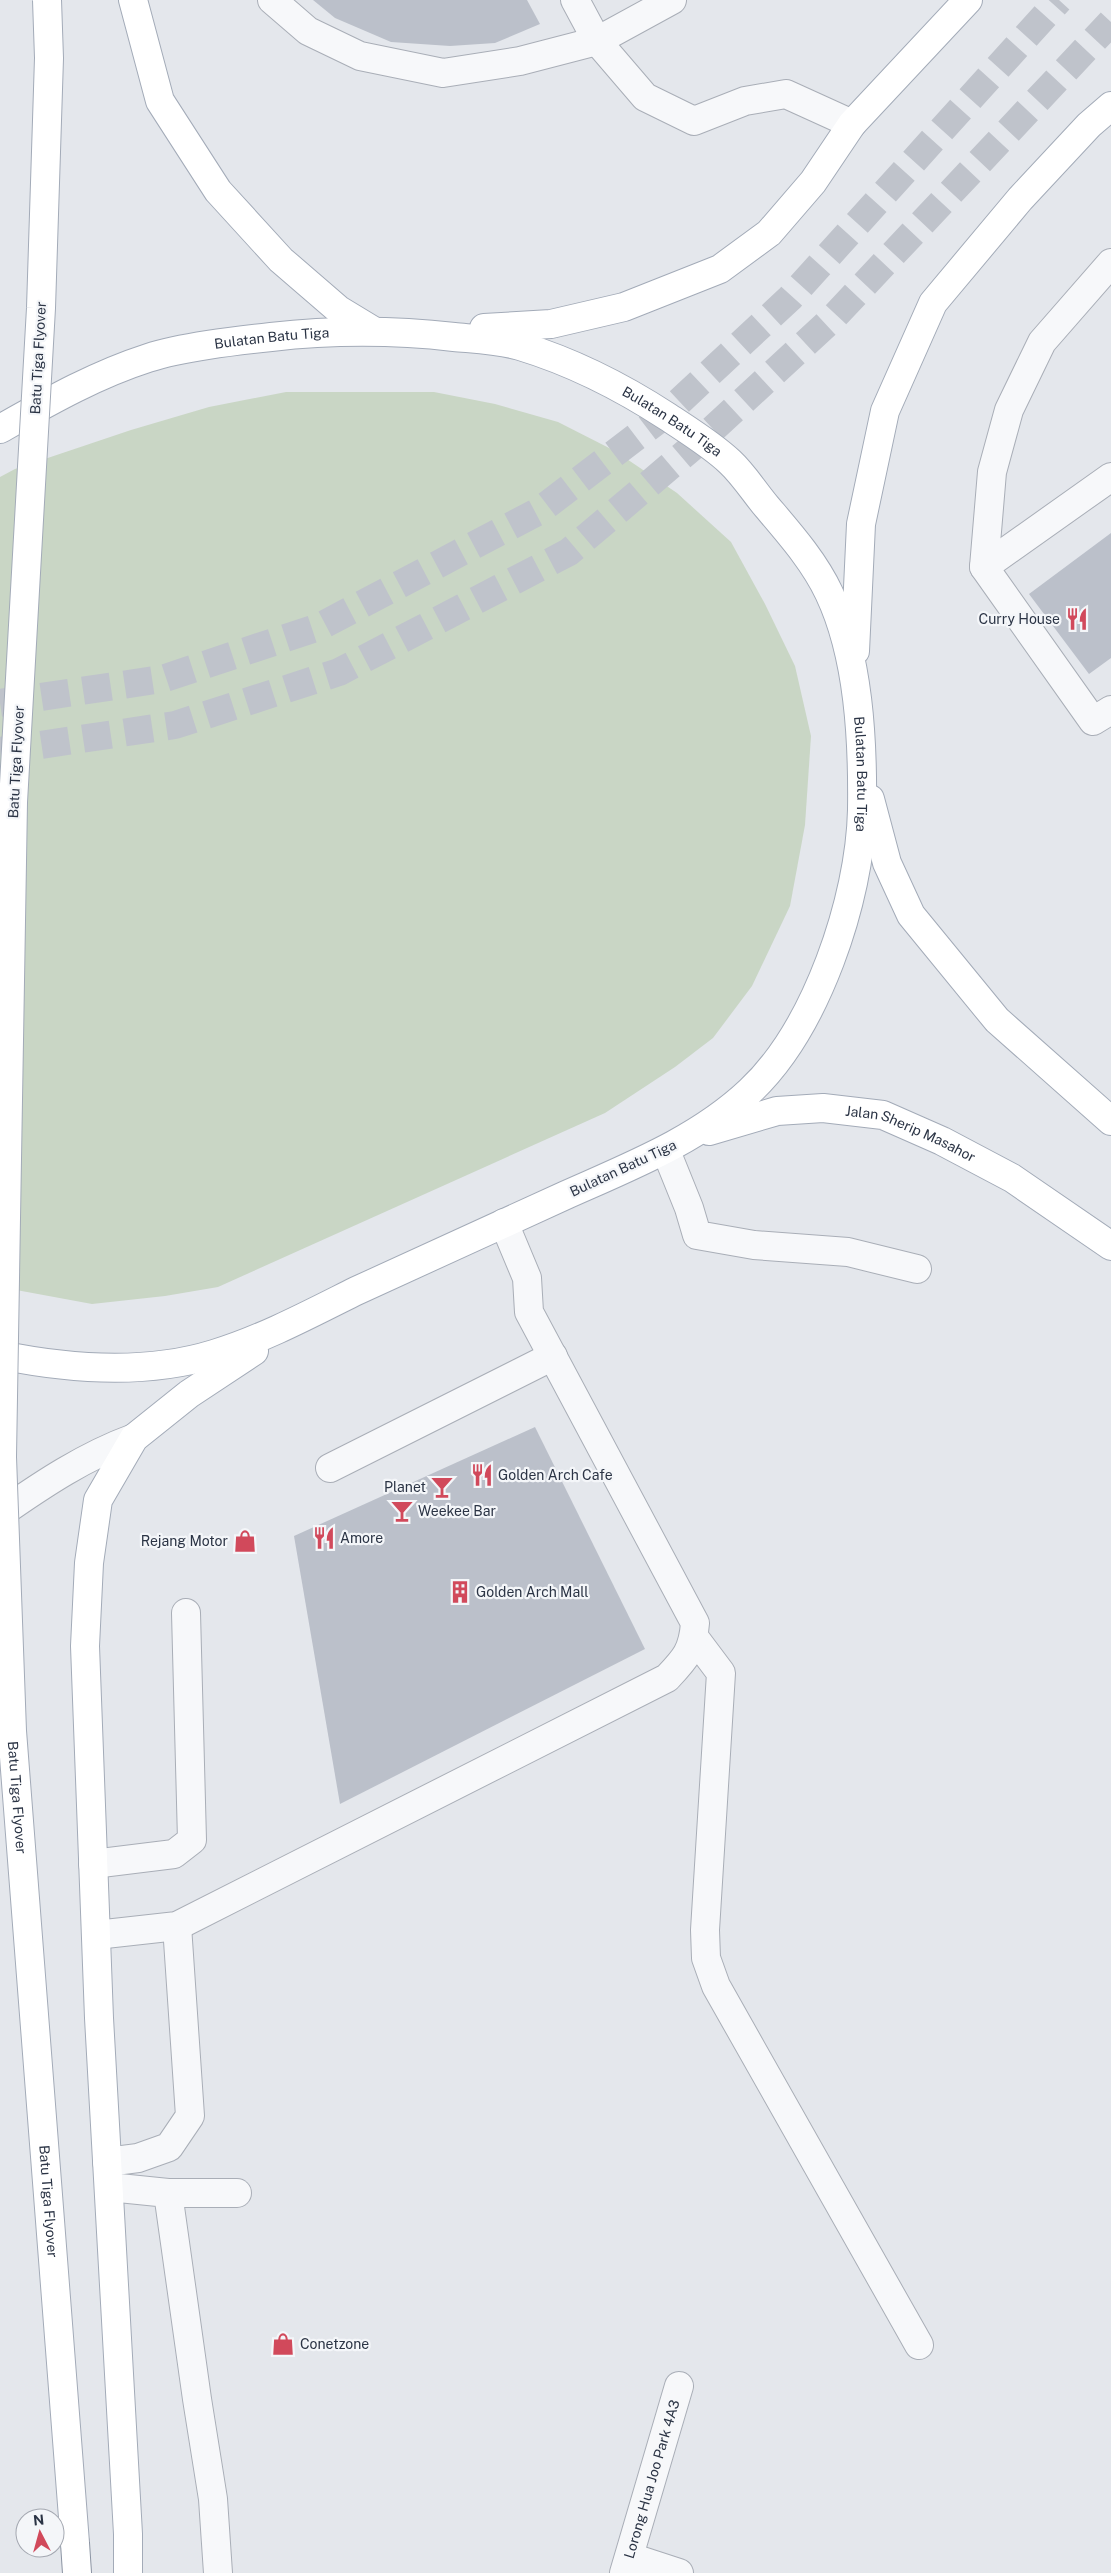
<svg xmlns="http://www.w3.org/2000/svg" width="1111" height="2573" font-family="'Public Sans',sans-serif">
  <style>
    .green { fill: #c9d6c5 }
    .building { fill: #bbc0ca }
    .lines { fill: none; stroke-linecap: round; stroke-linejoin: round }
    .major-tunnel { stroke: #bfc3cb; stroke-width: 28; stroke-dasharray: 28 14; stroke-linecap: butt }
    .minor-casing { stroke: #a9aeb7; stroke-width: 30 }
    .major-casing { stroke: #a3abb8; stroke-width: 30 }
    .highway-casing { stroke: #8b94a3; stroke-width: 30 }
    .minor { stroke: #f7f8fa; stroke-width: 28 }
    .major { stroke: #fff; stroke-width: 28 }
    .highway { stroke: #fff; stroke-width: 28 }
    .major-bridge-casing { stroke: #a3abb8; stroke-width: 30; stroke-linecap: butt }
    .major-bridge { stroke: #fff; stroke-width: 28 }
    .labels { text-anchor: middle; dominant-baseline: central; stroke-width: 4.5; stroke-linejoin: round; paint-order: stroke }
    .street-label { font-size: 14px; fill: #2b3445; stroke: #f4f6f9 }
    .poi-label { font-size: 14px; fill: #2b3445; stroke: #f4f6f9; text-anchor: start }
  </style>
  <rect width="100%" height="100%" fill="#e4e7ec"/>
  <polygon class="green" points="286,392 434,392 495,404 558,422 615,451 677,493 731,542 765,604 795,666 811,736 805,825 790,906 752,986 713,1038 675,1067 605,1113 218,1287 165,1296 92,1304 0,1287 0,477 15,469 131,430 209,407"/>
  <g class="building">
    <polygon points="313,0 527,0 540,24 495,43 450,46 391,42 335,18"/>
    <polygon points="1111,533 1111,658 1089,674 1029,594"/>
    <polygon points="535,1427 645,1649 340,1804 294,1536"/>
  </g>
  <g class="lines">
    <g class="major-tunnel">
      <polyline points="0,703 162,679 319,627 539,511 666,414 790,298 1059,0"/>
      <polyline points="0,751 175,725 339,672 569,552 702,439 832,319 1111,22"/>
    </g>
    <defs>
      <g id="minor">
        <polyline points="272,0 308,31 360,56 443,73 520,61 597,41 672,0"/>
        <polyline points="575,0 597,41 645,97 694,121 745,101 786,94 852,124"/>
        <polyline points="1111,263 1042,342 1009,410 992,472 984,567 1093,721 1111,710"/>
        <polyline points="984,567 1111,477"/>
        <polyline points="666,1151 689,1208 697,1235 754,1245 848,1252 917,1269"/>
        <polyline points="330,1468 553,1356"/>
        <path d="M0,1514C43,1484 85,1456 134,1438"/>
        <polyline points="694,1637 721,1673 705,1930 706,1958 716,1986 919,2345"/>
        <polyline points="93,1864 174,1854 192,1840 186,1613"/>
        <path d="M96,1935L177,1926L667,1678C685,1659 693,1651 695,1623L529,1312L527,1278L504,1223"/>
        <polyline points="107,2162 138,2158 169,2147 190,2116 177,1926"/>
        <polyline points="109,2187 168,2193 197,2399 213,2499 218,2573"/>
        <polyline points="168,2193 237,2193"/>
        <polyline points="630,2557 679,2573"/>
        <path id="s1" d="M624,2573L679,2386"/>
      </g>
      <g id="major">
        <polyline points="133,0 160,101 218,191 281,260 339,310 372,330"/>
        <polyline points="484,328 551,324 624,307 720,269 769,233 813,182 852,124 968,0"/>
        <path id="s2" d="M0,429C48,402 95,375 148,358C181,347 235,341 271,337C333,330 392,330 454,337C475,339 500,340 520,346C573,362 622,387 668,417C689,431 712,445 730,462C744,475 755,493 767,507C789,533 814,561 829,593C859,656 863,741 862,810C860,900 816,1029 750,1091C698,1140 631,1166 566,1195C496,1227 426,1259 356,1291C310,1314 263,1339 214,1354C146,1375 68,1369 0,1355"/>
        <polyline points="855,651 861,524 885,411 933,303 1020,199 1089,125 1111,106"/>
        <polyline points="870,799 887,863 911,915 997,1020 1111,1121"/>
        <path id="s3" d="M709,1131L777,1111L823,1108L883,1115L942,1141L1012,1178L1111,1246"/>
        <polyline points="128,2573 128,2534 99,2018 85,1646 89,1563 98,1500 134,1438 189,1394 254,1351"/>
      </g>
      <polyline id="highway" points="75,2543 77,2573"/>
    </defs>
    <use href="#minor" class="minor-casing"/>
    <use href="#major" class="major-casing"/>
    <use href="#highway" class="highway-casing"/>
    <use href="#minor" class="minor"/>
    <use href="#major" class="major"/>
    <use href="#highway" class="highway"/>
    <defs>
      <g id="major-bridge">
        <path id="s4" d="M47,0L49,58L41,308L13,802L2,1457L12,1731L75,2543"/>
      </g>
    </defs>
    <use href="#major-bridge" class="major-bridge-casing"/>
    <use href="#major-bridge" class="major-bridge"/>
  </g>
  <defs>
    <symbol id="restaurant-bare" viewBox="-9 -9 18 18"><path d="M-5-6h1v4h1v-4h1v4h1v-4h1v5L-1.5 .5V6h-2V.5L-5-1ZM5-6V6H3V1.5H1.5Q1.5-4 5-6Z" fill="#d1495b" stroke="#f4f6f9" stroke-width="2.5" paint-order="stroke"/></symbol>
    <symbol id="bar-bare" viewBox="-9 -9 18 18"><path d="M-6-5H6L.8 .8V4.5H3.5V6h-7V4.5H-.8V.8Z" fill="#d1495b" stroke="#f4f6f9" stroke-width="2.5" paint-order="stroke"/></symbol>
    <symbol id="shop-bare" viewBox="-9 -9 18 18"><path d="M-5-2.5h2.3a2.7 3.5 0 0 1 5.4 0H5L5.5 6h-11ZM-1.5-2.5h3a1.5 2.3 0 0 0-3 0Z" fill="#d1495b" stroke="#f4f6f9" stroke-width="2.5" paint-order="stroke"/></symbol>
    <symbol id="building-bare" viewBox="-9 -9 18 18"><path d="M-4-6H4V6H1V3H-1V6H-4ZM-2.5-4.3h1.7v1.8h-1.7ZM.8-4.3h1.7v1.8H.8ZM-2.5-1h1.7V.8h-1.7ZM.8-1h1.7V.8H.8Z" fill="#d1495b" stroke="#f4f6f9" stroke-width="2.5" paint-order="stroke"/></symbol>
  </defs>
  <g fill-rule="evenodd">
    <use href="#restaurant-bare" x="1061" y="603" width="32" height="32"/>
    <use href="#restaurant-bare" x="466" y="1459" width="32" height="32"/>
    <use href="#bar-bare" x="426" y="1471" width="32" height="32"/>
    <use href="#bar-bare" x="386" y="1495" width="32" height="32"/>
    <use href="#restaurant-bare" x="308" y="1522" width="32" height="32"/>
    <use href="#shop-bare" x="229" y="1525" width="32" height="32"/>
    <use href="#building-bare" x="444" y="1576" width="32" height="32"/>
    <use href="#shop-bare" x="267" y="2328" width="32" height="32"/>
  </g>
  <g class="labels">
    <g class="street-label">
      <text stroke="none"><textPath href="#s2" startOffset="290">Bulatan Batu Tiga</textPath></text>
      <text transform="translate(38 358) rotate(-87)">Batu Tiga Flyover</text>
      <text stroke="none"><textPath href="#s2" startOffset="710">Bulatan Batu Tiga</textPath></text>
      <text transform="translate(16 762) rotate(-87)">Batu Tiga Flyover</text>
      <text stroke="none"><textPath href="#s2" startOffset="1131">Bulatan Batu Tiga</textPath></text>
      <text stroke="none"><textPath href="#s3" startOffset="209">Jalan Sherip Masahor</textPath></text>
      <text transform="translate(623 1168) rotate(-25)">Bulatan Batu Tiga</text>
      <text stroke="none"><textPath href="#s4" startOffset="1799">Batu Tiga Flyover</textPath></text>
      <text stroke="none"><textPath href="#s4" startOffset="2204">Batu Tiga Flyover</textPath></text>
      <text stroke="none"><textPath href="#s1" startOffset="98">Lorong Hua Joo Park 4A3</textPath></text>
    </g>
    <g class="poi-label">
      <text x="1060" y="619" text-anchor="end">Curry House</text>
      <text x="498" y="1475">Golden Arch Cafe</text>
      <text x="426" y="1487" text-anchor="end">Planet</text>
      <text x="418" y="1511">Weekee Bar</text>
      <text x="340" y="1538">Amore</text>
      <text x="228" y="1541" text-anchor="end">Rejang Motor</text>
      <text x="476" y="1592">Golden Arch Mall</text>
      <text x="300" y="2344">Conetzone</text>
    </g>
  </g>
  <g transform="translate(40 2533) rotate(354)"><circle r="24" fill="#f4f6f9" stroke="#a4a8b1"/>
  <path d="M0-4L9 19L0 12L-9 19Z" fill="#d1495b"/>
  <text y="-8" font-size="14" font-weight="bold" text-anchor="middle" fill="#2b3445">N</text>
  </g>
</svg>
